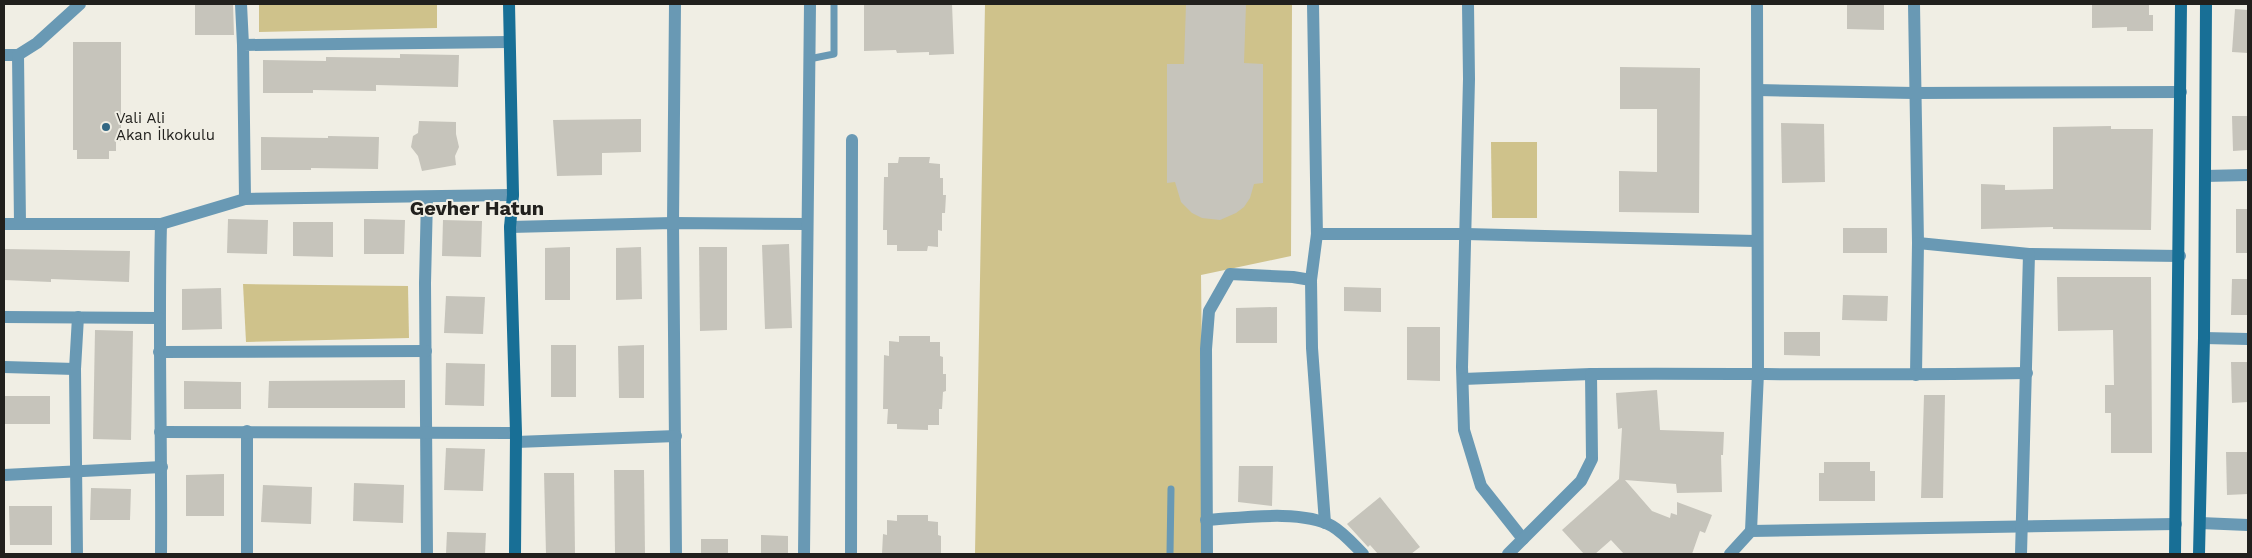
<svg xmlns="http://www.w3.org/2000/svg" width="2252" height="558" font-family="'Work Sans',sans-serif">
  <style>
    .green { fill: #cfc28b }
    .building { fill: #c6c4bb }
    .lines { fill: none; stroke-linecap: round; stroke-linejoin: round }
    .lane { stroke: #6999b4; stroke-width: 7 }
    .street { stroke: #6999b4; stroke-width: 12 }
    .secondary { stroke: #186f96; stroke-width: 12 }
    .poi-dot { fill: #326783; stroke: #f0eee4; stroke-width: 2 }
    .labels { text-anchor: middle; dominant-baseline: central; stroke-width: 4; stroke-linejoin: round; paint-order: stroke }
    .poi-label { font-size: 15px; fill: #21201d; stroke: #f0eee4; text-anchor: start }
    .district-label { font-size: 20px; font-weight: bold; fill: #21201d; stroke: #f0eee4 }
  </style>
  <rect width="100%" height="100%" fill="#f0eee4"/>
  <g class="green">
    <polygon points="259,4 437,4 437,28 259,32"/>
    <polygon points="985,4 1292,4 1291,256 1201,275 1204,554 975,554"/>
    <polygon points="1491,142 1537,142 1537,218 1492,218"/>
    <polygon points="243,284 408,286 409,338 246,342"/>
  </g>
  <g class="building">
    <polygon points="195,4 233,4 234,35 195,35"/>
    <polygon points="864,4 952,4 954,54 929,55 929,52 897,53 896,50 864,51"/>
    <polygon points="1186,4 1246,4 1244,63 1263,64 1263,183 1254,184 1250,198 1244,207 1236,213 1220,220 1202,218 1192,213 1181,202 1175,182 1167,183 1167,64 1184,64"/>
    <polygon points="1847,4 1884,4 1884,30 1847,29"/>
    <polygon points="2092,4 2149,4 2149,15 2153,15 2153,31 2127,31 2127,27 2092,28"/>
    <polygon points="2235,9 2248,10 2248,53 2232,52"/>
    <polygon points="73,42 121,42 121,141 116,140 116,151 109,151 109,159 77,159 77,150 73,150"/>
    <polygon points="400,54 459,55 458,87 376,85 376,91 313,90 313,93 263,93 263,60 326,61 326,57 400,58"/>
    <polygon points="1620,67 1700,68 1699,213 1619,212 1619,171 1657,172 1657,109 1620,109"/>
    <polygon points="2232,116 2248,116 2248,150 2233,151"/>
    <polygon points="641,119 641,152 602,153 602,175 557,176 553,120"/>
    <polygon points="419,121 456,122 456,134 459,147 455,156 456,165 422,171 418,156 411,147 413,136 418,133"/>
    <polygon points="1781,123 1824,124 1825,182 1782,183"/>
    <polygon points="2111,126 2111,129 2153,129 2151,230 2053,229 2053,227 1981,229 1981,184 2005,185 2005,190 2053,189 2053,127"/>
    <polygon points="328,136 379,137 378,169 311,168 311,170 261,170 261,137 328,138"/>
    <polygon points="899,157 930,157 929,163 940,164 940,178 943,178 943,195 946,195 945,213 942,213 942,231 938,230 938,247 928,246 927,251 897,251 897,245 887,245 887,230 883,230 884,177 888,177 888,163 898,163"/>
    <rect x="2236" y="209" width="12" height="44"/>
    <polygon points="228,219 268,220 267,254 227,253"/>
    <polygon points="364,219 405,220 404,254 364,254"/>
    <polygon points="443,220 482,221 481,257 442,256"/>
    <polygon points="293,222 333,222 333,257 293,256"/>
    <rect x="1843" y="228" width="44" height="25"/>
    <polygon points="789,244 792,328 765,329 762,245"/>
    <polygon points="570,247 570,300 545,300 545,248"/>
    <polygon points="641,247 642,299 616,300 616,248"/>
    <polygon points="699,247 727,247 727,330 700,331"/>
    <polygon points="4,249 130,251 129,282 51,279 51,282 4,280"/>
    <polygon points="2057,277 2151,277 2152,453 2111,453 2111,413 2105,413 2105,385 2114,385 2113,330 2058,331"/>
    <polygon points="2232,279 2248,279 2248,315 2231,315"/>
    <polygon points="1344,287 1381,288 1381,312 1344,311"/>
    <polygon points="221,288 222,329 182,330 182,289"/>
    <polygon points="1843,295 1888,296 1887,321 1842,320"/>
    <polygon points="446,296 485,297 483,334 444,333"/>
    <polygon points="1277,307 1277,343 1236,343 1236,308"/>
    <polygon points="1407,327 1440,327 1440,381 1407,380"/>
    <polygon points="95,330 133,331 131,440 93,439"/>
    <polygon points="1784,332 1820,332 1820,356 1784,355"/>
    <polygon points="899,336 930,336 930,342 940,342 940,356 943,357 943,374 946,374 946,391 943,392 942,409 939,409 939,425 928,425 928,430 897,429 897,424 887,424 888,409 883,409 884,355 889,356 889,341 899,342"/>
    <rect x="551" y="345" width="25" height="52"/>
    <polygon points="644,345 644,398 619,398 618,346"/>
    <polygon points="2231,362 2248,362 2248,402 2232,403"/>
    <polygon points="446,363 485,364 484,406 445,405"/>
    <polygon points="405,380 405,408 268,408 269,381"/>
    <polygon points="184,381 241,382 241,409 184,409"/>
    <polygon points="1657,390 1660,430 1724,432 1723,455 1721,455 1722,492 1677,493 1676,484 1625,480 1652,511 1670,518 1671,513 1677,515 1677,502 1712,515 1705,533 1700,531 1692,554 1624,554 1611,540 1595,554 1584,554 1562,530 1619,479 1622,428 1618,429 1616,393"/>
    <polygon points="1924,395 1945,395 1943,498 1921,498"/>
    <rect x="4" y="396" width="46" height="28"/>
    <polygon points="446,448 485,449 483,491 444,490"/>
    <polygon points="2226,452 2248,452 2248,494 2227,495"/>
    <polygon points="1824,462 1870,462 1870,471 1875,471 1875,501 1819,501 1819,473 1824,473"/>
    <polygon points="1239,466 1273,466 1272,506 1238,502"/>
    <polygon points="614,470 644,470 645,554 615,554"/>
    <polygon points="544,473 574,473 575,554 546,554"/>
    <polygon points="224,474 224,516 186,516 186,475"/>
    <polygon points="354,483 404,485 403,523 353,521"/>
    <polygon points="263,485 312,487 311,524 261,522"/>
    <polygon points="91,488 131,489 130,520 90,520"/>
    <polygon points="1380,497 1420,547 1411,554 1378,554 1370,545 1368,547 1347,524"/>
    <polygon points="9,506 52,506 52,545 10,545"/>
    <polygon points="897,515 928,515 928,521 938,522 938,535 941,536 941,554 882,554 883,534 887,535 887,520 897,521"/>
    <polygon points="447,532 486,533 485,554 446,554"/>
    <polygon points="761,535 788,536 788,554 761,554"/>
    <rect x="701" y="539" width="27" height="15"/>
  </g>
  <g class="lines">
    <g class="lane">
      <polyline points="809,59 834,54 834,4"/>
      <polyline points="1170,554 1171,489"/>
    </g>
    <g class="street">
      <polyline points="241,4 243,45"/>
      <polyline points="675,4 673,223 676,554"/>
      <polyline points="1313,4 1317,237"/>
      <polyline points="1468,4 1469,79 1462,367 1464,430 1481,486 1523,539"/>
      <polyline points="1914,4 1918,243 1916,375"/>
      <polyline points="4,55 18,55 37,43 80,4"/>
      <polyline points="18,55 20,224"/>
      <polyline points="1758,90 1914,93 2181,92"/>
      <polyline points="2205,176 2248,175"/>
      <polyline points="427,198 425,283 427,554"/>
      <polyline points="245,199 243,45 509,42"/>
      <polyline points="4,224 161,224 245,199 513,195"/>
      <path d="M161,224C158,334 162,444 161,554"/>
      <polyline points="510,227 673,223 807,224"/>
      <polyline points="1918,243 2029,254 2180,256"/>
      <polyline points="1311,280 1317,234 1466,234 1756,241"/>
      <polyline points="4,317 159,318"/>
      <polyline points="2204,338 2248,339"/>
      <polyline points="159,352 426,351"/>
      <polyline points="4,367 75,369"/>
      <polyline points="1463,379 1591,374"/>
      <polyline points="247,431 247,554"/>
      <polyline points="160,432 516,433"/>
      <polyline points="516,442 676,436"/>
      <polyline points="4,475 162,467"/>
      <path d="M1206,520C1240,518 1302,509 1332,526C1344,533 1353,544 1363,554"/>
      <polyline points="2200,523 2248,525"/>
      <polyline points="1751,531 1758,373 1757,4"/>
      <polyline points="77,554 75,369 78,317"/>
      <polyline points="804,554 810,4"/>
      <polyline points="851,554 852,140"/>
      <polyline points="1207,554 1206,349 1209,311 1230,274 1293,277 1311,280 1312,348 1325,523"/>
      <path d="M1508,554L1581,481L1592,459L1591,374C1736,373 1881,376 2027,373"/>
      <polyline points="1730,554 1751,531 2176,524"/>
      <polyline points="2021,554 2029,254"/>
    </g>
    <g class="secondary">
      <polyline points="509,4 513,195 510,227 516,433 515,554"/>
      <polyline points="2175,554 2181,4"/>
      <polyline points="2199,554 2204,338 2206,4"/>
    </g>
  </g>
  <circle class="poi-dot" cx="106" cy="127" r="5"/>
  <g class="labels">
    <g class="poi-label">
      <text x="116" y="118">Vali Ali<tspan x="116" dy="17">Akan İlkokulu</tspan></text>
    </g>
    <g class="district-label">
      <text x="477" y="208">Gevher Hatun</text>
    </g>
  </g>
  <rect width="2252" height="558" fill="none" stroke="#21201d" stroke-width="10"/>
</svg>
